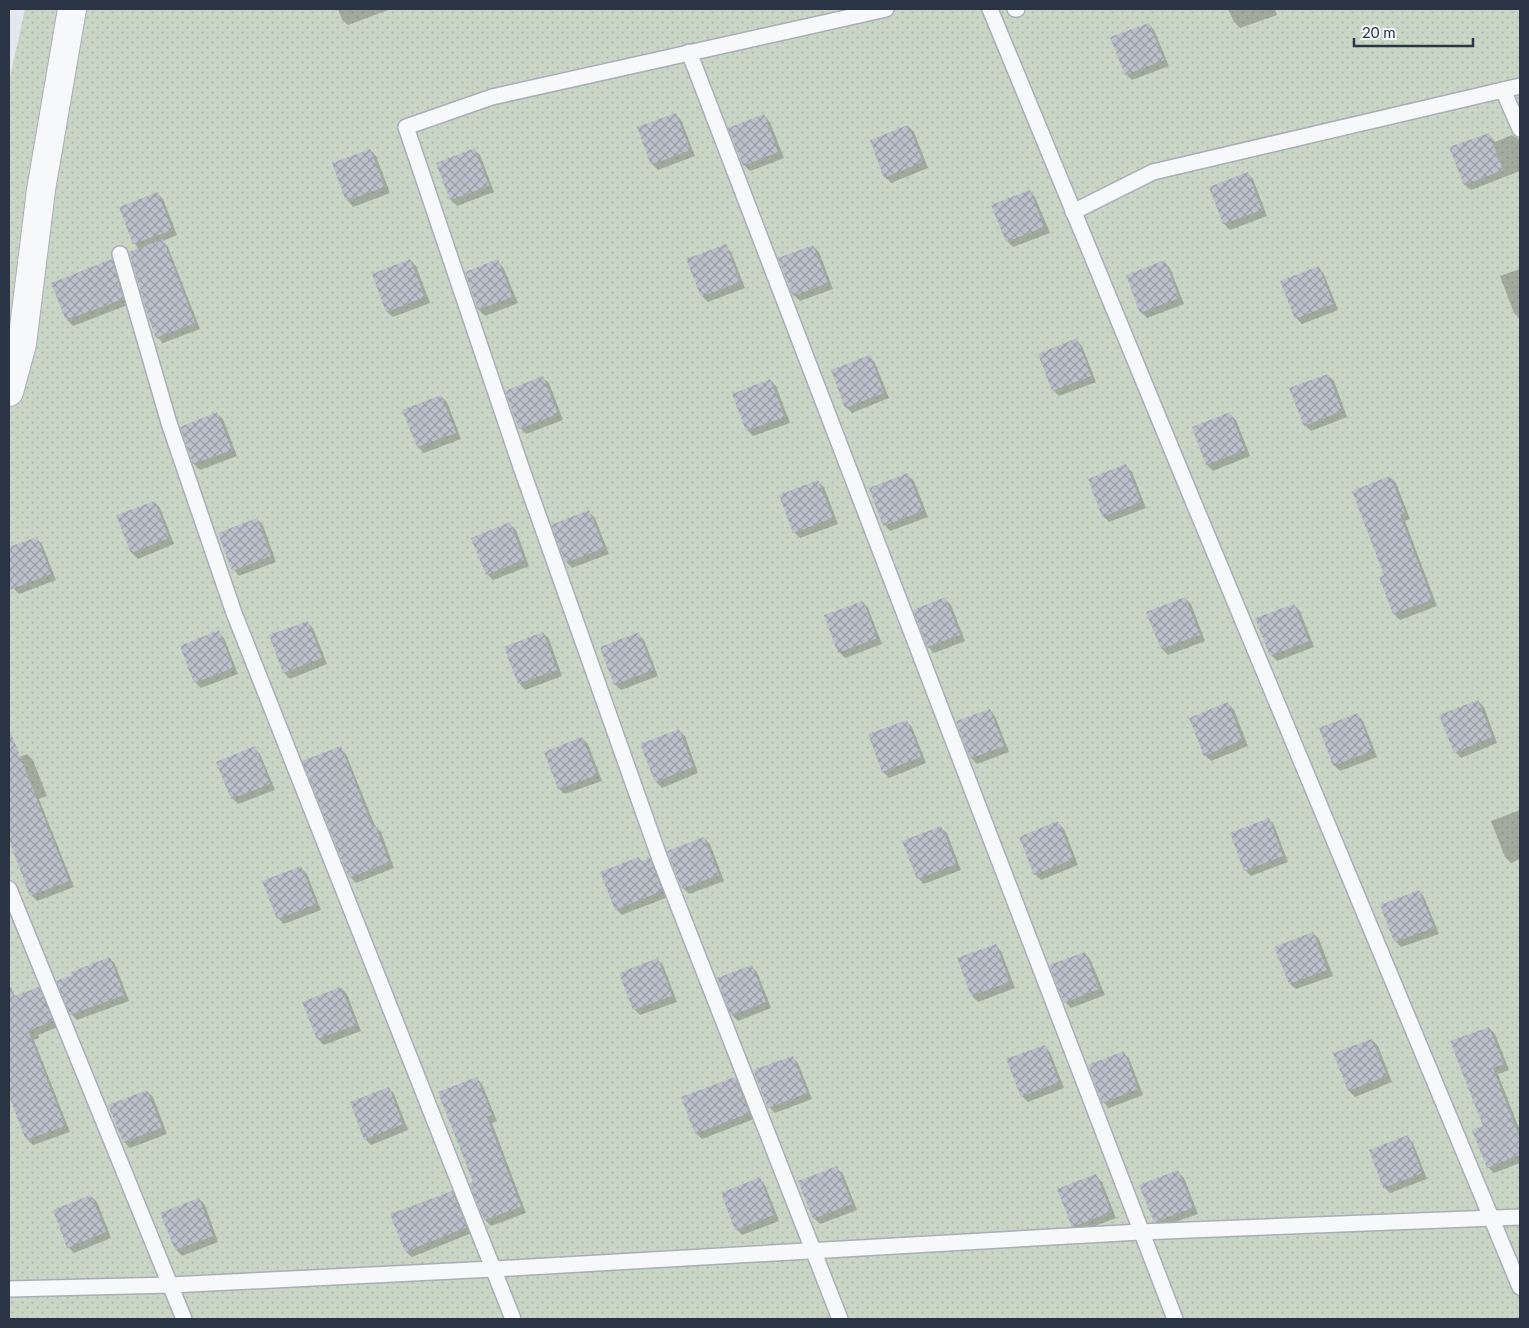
<svg xmlns="http://www.w3.org/2000/svg" width="1529" height="1328" font-family="Lato,sans-serif">
  <style>
    .garden { fill: url(#garden-dots) }
    .shadow { fill: #0003 }
    .building { fill: url(#building-cross-hatch) }
    .lines { fill: none; stroke-linecap: round; stroke-linejoin: round }
    .lane-casing { stroke: #a9aeb7; stroke-width: 18 }
    .street-casing { stroke: #a9aeb7; stroke-width: 30 }
    .lane { stroke: #f7f8fa; stroke-width: 15 }
    .street { stroke: #f7f8fa; stroke-width: 28 }
  </style>
  <defs>
    <pattern id="garden-dots" width="8" height="8" patternUnits="userSpaceOnUse" patternTransform="scale(1.25)"><rect width="8" height="8" fill="#c9d6c5"/><path d="M2 2h.1M6 6h.1" fill="none" stroke="#adb8ab" stroke-width="1.8" stroke-linecap="round"/></pattern>
    <pattern id="building-cross-hatch" width="8" height="8" patternUnits="userSpaceOnUse" patternTransform="scale(1.25)"><rect width="8" height="8" fill="#bbc0ca"/><path d="M0 0l8 8M0 8l8-8" fill="none" stroke="#989da6"/></pattern>
  </defs>
  <rect width="100%" height="100%" fill="#e4e7ec"/>
  <polygon class="garden" points="25,9 1520,9 1520,1319 9,1319 9,82"/>
  <g class="shadow">
    <polygon points="338,9 391,9 348,25 342,20"/>
    <polygon points="1228,9 1275,9 1277,15 1240,28 1234,22"/>
    <polygon points="1149,24 1154,30 1169,66 1132,80 1126,74"/>
    <polygon points="675,114 681,120 695,156 658,170 652,164"/>
    <polygon points="764,116 770,122 784,158 750,171 744,165"/>
    <polygon points="908,126 914,132 928,168 891,183 885,177"/>
    <polygon points="1488,134 1495,142 1512,135 1518,139 1520,139 1520,171 1471,190 1465,185"/>
    <polygon points="474,149 480,155 494,192 457,206 451,200 438,164"/>
    <polygon points="370,150 376,156 390,193 353,207 348,201 333,164"/>
    <polygon points="1247,173 1253,179 1267,216 1230,230 1224,224 1210,188"/>
    <polygon points="1030,191 1035,197 1050,233 1013,247 1007,241"/>
    <polygon points="157,193 163,199 177,235 163,241 168,247 200,329 163,343 157,337 140,250 134,243"/>
    <polygon points="725,246 731,252 745,288 708,302 702,296"/>
    <polygon points="813,246 819,252 833,289 800,301 794,295"/>
    <polygon points="410,260 416,266 430,303 393,317 387,312"/>
    <polygon points="112,261 117,267 128,305 73,326 67,320"/>
    <polygon points="497,261 503,267 518,303 485,316 479,310 466,273"/>
    <polygon points="1164,262 1170,268 1184,304 1147,318 1141,312"/>
    <polygon points="1318,268 1324,274 1338,310 1302,324 1296,318"/>
    <polygon points="1520,269 1520,319 1514,313 1500,276"/>
    <polygon points="1076,340 1082,346 1096,382 1059,396 1053,390"/>
    <polygon points="870,357 875,363 889,398 852,413 846,407"/>
    <polygon points="1328,375 1334,381 1347,417 1311,431 1305,425"/>
    <polygon points="543,378 549,383 563,420 526,434 520,428"/>
    <polygon points="770,380 776,386 790,423 753,436 747,430"/>
    <polygon points="441,396 447,402 461,439 424,453 418,447 404,411"/>
    <polygon points="217,414 223,419 237,456 200,470 194,464 182,427"/>
    <polygon points="1230,414 1236,420 1250,456 1213,471 1207,465 1193,428"/>
    <polygon points="1126,466 1132,472 1146,508 1109,522 1103,516"/>
    <polygon points="908,475 914,481 928,517 890,531 885,525"/>
    <polygon points="1390,477 1396,483 1410,519 1405,521 1437,606 1400,620 1394,614 1380,578 1385,576"/>
    <polygon points="818,482 824,487 838,524 800,538 794,532"/>
    <polygon points="154,502 160,508 174,544 138,559 132,553"/>
    <polygon points="589,512 595,518 609,554 572,568 566,562"/>
    <polygon points="257,519 263,525 276,562 239,576 234,570"/>
    <polygon points="510,524 516,530 529,566 493,580 487,574"/>
    <polygon points="36,538 42,544 56,580 19,594 13,588 9,576 9,548"/>
    <polygon points="1185,598 1191,604 1205,641 1168,655 1162,649 1148,613"/>
    <polygon points="945,599 951,605 965,641 934,653 928,647 915,611"/>
    <polygon points="862,602 868,608 882,644 845,658 839,652"/>
    <polygon points="1294,605 1300,611 1314,647 1277,661 1271,655"/>
    <polygon points="307,622 313,628 327,664 290,679 284,673 270,636"/>
    <polygon points="218,632 224,638 238,674 201,688 195,682"/>
    <polygon points="543,633 549,639 562,676 525,690 520,684 506,648"/>
    <polygon points="638,634 644,640 658,676 621,690 615,684"/>
    <polygon points="1478,701 1484,707 1497,743 1461,758 1455,752"/>
    <polygon points="1228,704 1234,710 1248,746 1211,761 1205,755"/>
    <polygon points="989,710 995,716 1009,752 977,764 971,758 957,722"/>
    <polygon points="1358,715 1363,721 1377,757 1340,771 1334,765"/>
    <polygon points="906,721 912,727 926,763 889,778 883,772 869,735"/>
    <polygon points="679,731 685,736 698,773 662,788 656,782"/>
    <polygon points="582,738 588,744 602,781 565,794 559,789"/>
    <polygon points="255,748 260,754 275,790 238,804 232,798"/>
    <polygon points="340,748 346,754 375,826 381,832 394,868 356,883 350,877"/>
    <polygon points="27,754 33,760 47,796 39,799 74,887 37,901 31,895 24,856 9,817 9,761"/>
    <polygon points="1520,810 1520,859 1511,863 1505,857 1491,821"/>
    <polygon points="1268,819 1274,825 1288,862 1251,876 1245,870"/>
    <polygon points="1058,823 1064,829 1078,865 1041,880 1035,874"/>
    <polygon points="941,828 947,833 961,870 924,884 918,878"/>
    <polygon points="704,838 710,844 724,881 689,894 683,888"/>
    <polygon points="639,859 643,862 649,860 655,866 668,897 622,915 616,909"/>
    <polygon points="301,868 307,874 321,910 284,924 278,918"/>
    <polygon points="1419,891 1424,897 1439,934 1401,947 1395,941"/>
    <polygon points="1313,933 1319,939 1333,976 1296,989 1290,984"/>
    <polygon points="995,945 1001,951 1015,988 978,1002 972,996 958,959"/>
    <polygon points="1084,953 1090,959 1105,995 1071,1008 1065,1002"/>
    <polygon points="109,958 115,964 129,1001 77,1020 71,1014 73,976"/>
    <polygon points="657,959 663,965 677,1002 640,1015 634,1009"/>
    <polygon points="751,966 757,972 771,1008 738,1021 732,1015"/>
    <polygon points="341,988 347,994 361,1031 324,1045 318,1039 304,1003"/>
    <polygon points="39,989 45,995 58,1027 38,1035 39,1038 34,1040 70,1132 33,1145 27,1139 17,1102 9,1079 9,1000"/>
    <polygon points="1489,1028 1495,1034 1509,1070 1498,1074 1520,1131 1520,1163 1494,1173 1488,1167 1485,1127"/>
    <polygon points="1372,1040 1378,1046 1392,1082 1355,1097 1349,1091 1335,1054"/>
    <polygon points="1044,1046 1050,1052 1064,1088 1028,1102 1022,1096"/>
    <polygon points="1123,1053 1129,1058 1143,1095 1109,1108 1103,1102"/>
    <polygon points="792,1057 798,1063 812,1099 775,1113 769,1107"/>
    <polygon points="477,1078 482,1084 497,1121 492,1123 526,1213 491,1226 485,1220 471,1184 475,1182"/>
    <polygon points="735,1078 741,1084 754,1119 702,1139 696,1133"/>
    <polygon points="388,1088 394,1094 408,1130 371,1145 365,1139"/>
    <polygon points="147,1091 153,1097 167,1134 130,1148 124,1142"/>
    <polygon points="1407,1137 1413,1143 1427,1179 1390,1193 1384,1187"/>
    <polygon points="837,1168 843,1174 857,1210 820,1224 814,1218"/>
    <polygon points="1178,1172 1184,1178 1198,1214 1161,1227 1155,1221"/>
    <polygon points="1096,1176 1102,1182 1116,1218 1079,1232 1073,1226"/>
    <polygon points="759,1179 765,1185 779,1221 742,1235 736,1229"/>
    <polygon points="452,1192 458,1198 472,1233 412,1257 406,1252"/>
    <polygon points="91,1196 97,1202 111,1238 74,1253 68,1247"/>
    <polygon points="199,1199 205,1205 218,1242 182,1256 176,1250"/>
  </g>
  <g class="building">
    <polygon points="1149,23 1164,60 1125,75 1110,37"/>
    <polygon points="676,113 690,150 651,165 637,127"/>
    <polygon points="764,114 778,152 743,166 728,128"/>
    <polygon points="908,125 923,162 884,178 870,140"/>
    <polygon points="1489,133 1503,170 1464,185 1449,147"/>
    <polygon points="475,148 489,186 450,200 436,163"/>
    <polygon points="370,149 385,187 346,201 332,163"/>
    <polygon points="1248,172 1262,210 1223,224 1209,187"/>
    <polygon points="1030,190 1044,227 1006,242 991,205"/>
    <polygon points="158,192 172,230 133,244 119,207"/>
    <polygon points="163,239 195,323 156,338 148,316 129,252"/>
    <polygon points="726,244 740,282 701,297 686,259"/>
    <polygon points="813,245 828,283 793,296 778,258"/>
    <polygon points="112,259 123,299 66,320 51,283"/>
    <polygon points="410,259 425,297 386,312 372,274"/>
    <polygon points="498,259 512,297 478,310 465,272"/>
    <polygon points="1165,260 1179,298 1140,313 1126,275"/>
    <polygon points="1319,266 1333,304 1295,319 1280,281"/>
    <polygon points="1077,338 1091,376 1052,391 1038,354"/>
    <polygon points="870,355 884,393 845,408 831,370"/>
    <polygon points="1328,374 1342,411 1304,426 1289,388"/>
    <polygon points="543,376 558,414 519,429 505,391"/>
    <polygon points="770,379 785,417 746,431 732,394"/>
    <polygon points="441,395 456,433 417,447 402,410"/>
    <polygon points="217,412 232,450 193,464 180,427"/>
    <polygon points="1230,412 1245,450 1206,465 1192,427"/>
    <polygon points="1126,464 1141,502 1102,517 1088,479"/>
    <polygon points="908,473 923,511 883,526 869,488"/>
    <polygon points="1390,476 1405,513 1400,515 1432,600 1393,614 1379,577 1384,575 1352,491"/>
    <polygon points="818,480 833,518 793,533 779,495"/>
    <polygon points="155,501 169,538 131,553 116,515"/>
    <polygon points="589,510 604,548 565,563 551,525"/>
    <polygon points="257,518 271,556 232,571 218,533"/>
    <polygon points="510,522 524,560 486,575 471,538"/>
    <polygon points="37,537 51,574 9,590 9,547"/>
    <polygon points="945,597 960,635 927,647 913,610"/>
    <polygon points="1185,597 1200,635 1161,649 1146,612"/>
    <polygon points="863,601 877,638 838,653 824,615"/>
    <polygon points="1294,604 1309,641 1270,656 1255,618"/>
    <polygon points="308,621 322,658 283,673 269,635"/>
    <polygon points="219,630 233,668 194,683 180,646"/>
    <polygon points="543,632 557,670 518,684 504,647"/>
    <polygon points="639,632 653,670 614,685 600,647"/>
    <polygon points="1478,700 1492,737 1454,753 1439,715"/>
    <polygon points="1228,702 1242,740 1204,756 1189,718"/>
    <polygon points="990,709 1004,746 970,759 956,721"/>
    <polygon points="1358,713 1372,751 1333,766 1319,728"/>
    <polygon points="907,720 921,757 882,772 868,734"/>
    <polygon points="679,729 693,767 655,782 640,744"/>
    <polygon points="9,733 11,733 69,881 30,896 9,840"/>
    <polygon points="582,737 597,775 558,789 544,752"/>
    <polygon points="255,746 270,784 231,799 216,762"/>
    <polygon points="341,746 372,826 375,825 389,862 349,878 302,761"/>
    <polygon points="1269,818 1283,856 1244,871 1230,833"/>
    <polygon points="1058,821 1073,859 1034,875 1019,837"/>
    <polygon points="941,826 956,864 917,879 902,841"/>
    <polygon points="704,837 719,875 682,889 667,851"/>
    <polygon points="639,857 641,862 650,858 662,891 615,910 600,872"/>
    <polygon points="301,866 316,904 277,919 262,881"/>
    <polygon points="1419,890 1434,928 1394,942 1380,905"/>
    <polygon points="1313,932 1327,970 1289,984 1274,947"/>
    <polygon points="996,944 1010,982 971,996 957,958"/>
    <polygon points="1085,952 1099,989 1064,1003 1049,965"/>
    <polygon points="110,957 124,995 70,1015 56,981 72,975 71,972"/>
    <polygon points="658,958 672,996 633,1010 619,973"/>
    <polygon points="752,965 766,1002 731,1016 717,978"/>
    <polygon points="9,987 11,987 15,996 39,987 53,1021 28,1031 65,1126 26,1140 9,1096"/>
    <polygon points="341,987 356,1025 317,1039 302,1002"/>
    <polygon points="1489,1027 1504,1064 1493,1068 1520,1139 1520,1155 1487,1168 1472,1130 1483,1126 1450,1041"/>
    <polygon points="1372,1039 1387,1076 1348,1091 1333,1053"/>
    <polygon points="1045,1045 1059,1082 1021,1097 1006,1059"/>
    <polygon points="1124,1051 1138,1089 1102,1103 1088,1065"/>
    <polygon points="793,1056 807,1093 768,1108 753,1070"/>
    <polygon points="477,1077 492,1115 487,1117 521,1207 484,1220 469,1183 473,1182 438,1092"/>
    <polygon points="735,1077 749,1113 695,1134 681,1097"/>
    <polygon points="389,1087 403,1124 364,1140 350,1102"/>
    <polygon points="147,1090 162,1128 123,1142 108,1105"/>
    <polygon points="1408,1135 1422,1173 1383,1188 1369,1150"/>
    <polygon points="837,1166 852,1204 813,1219 798,1181"/>
    <polygon points="1178,1170 1193,1208 1154,1222 1139,1185"/>
    <polygon points="1096,1174 1111,1212 1072,1227 1057,1189"/>
    <polygon points="760,1177 774,1215 735,1230 721,1193"/>
    <polygon points="452,1191 467,1227 405,1252 390,1214"/>
    <polygon points="91,1195 106,1232 67,1248 53,1210"/>
    <polygon points="199,1198 213,1236 175,1250 160,1213"/>
  </g>
  <g class="lines">
    <defs>
      <g id="lane">
        <polyline points="990,9 1188,489 1520,1287"/>
        <polyline points="1015,9 1017,9"/>
        <polyline points="689,52 1175,1319"/>
        <polyline points="1503,90 1520,129"/>
        <polyline points="1073,212 1153,172 1520,86"/>
        <polyline points="120,254 169,423 234,613 513,1319"/>
        <polyline points="9,889 184,1319"/>
        <polyline points="9,1289 171,1285 493,1269 1140,1232 1520,1217"/>
        <polyline points="840,1319 660,859 521,467 406,127 492,97 886,9"/>
      </g>
      <polyline id="street" points="9,392 22,344 41,190 72,9"/>
    </defs>
    <use href="#lane" class="lane-casing"/>
    <use href="#street" class="street-casing"/>
    <use href="#lane" class="lane"/>
    <use href="#street" class="street"/>
  </g>
  <rect width="1529" height="1328" fill="none" stroke="#2b3445" stroke-width="20"/>
  <path d="M1354 38v8h119v-8" fill="none" stroke="#2b3445" stroke-width="2.5"/>
  <text x="1362" y="38" font-size="15" fill="#2b3445" stroke="#f4f6f9" stroke-width="4" paint-order="stroke">20 m</text>
</svg>
